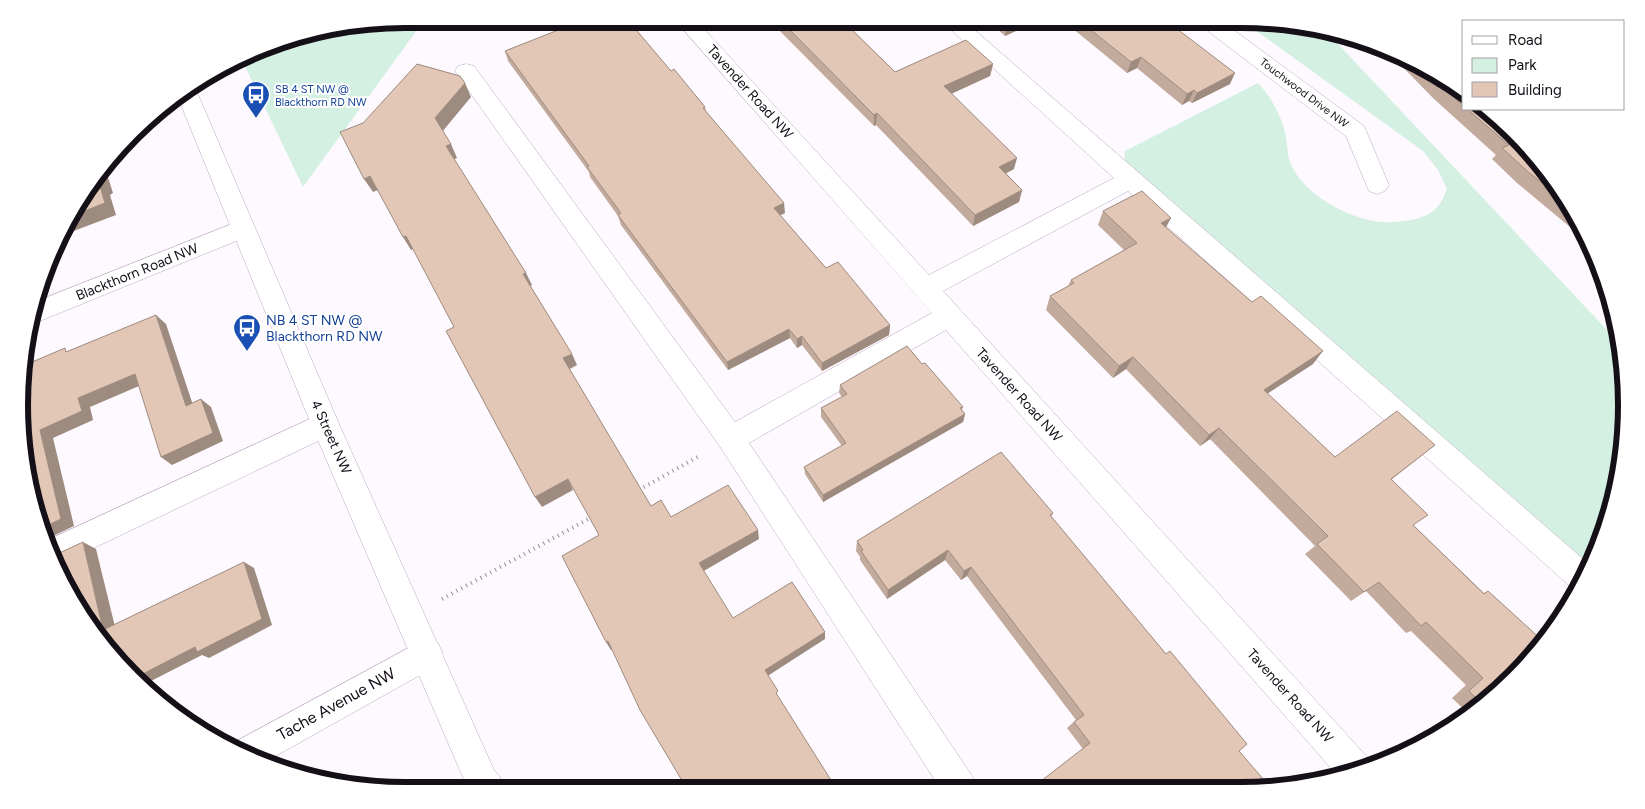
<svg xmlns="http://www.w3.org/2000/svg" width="1645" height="809" font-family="Figtree,sans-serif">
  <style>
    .green { fill: #d4f0e2 }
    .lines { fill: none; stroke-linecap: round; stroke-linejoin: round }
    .minor-casing { stroke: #b9a8c0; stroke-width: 1 }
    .major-casing { stroke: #b9a8c0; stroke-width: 1 }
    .path { stroke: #938e95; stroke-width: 4; stroke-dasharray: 1 4.5; stroke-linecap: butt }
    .minor { fill: #fff; fill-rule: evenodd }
    .major { fill: #fff; fill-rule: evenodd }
    .wall { fill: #c2aa9d }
    .shaded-wall { fill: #9e8b7f }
    .building { fill: #e2c6b6; stroke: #9e8b7f }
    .labels { text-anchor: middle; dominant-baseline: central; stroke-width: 4; stroke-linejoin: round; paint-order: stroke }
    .far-transit-label { font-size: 11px; fill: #164399; stroke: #fff; text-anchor: start }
    .far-street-label { font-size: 11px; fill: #150f18; stroke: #fff }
    .street-label { font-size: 14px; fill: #150f18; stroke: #fff }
    .transit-label { font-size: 14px; fill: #164399; stroke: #fff; text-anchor: start }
    .near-street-label { font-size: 16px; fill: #150f18; stroke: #fff }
    .rim { fill: none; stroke: #150f18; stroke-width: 6 }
  </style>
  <rect width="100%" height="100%" fill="#fdf9fe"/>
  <g class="green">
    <polygon points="404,19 425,19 303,187 242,60 280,39"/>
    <path d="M1241,20H1265L1324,29L1608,331L1619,337C1630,386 1626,455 1613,504C1608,524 1598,545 1590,565L1124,162L1125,151L1258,83C1272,98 1281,115 1286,136C1287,143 1287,151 1289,159C1300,195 1357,225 1393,222C1407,221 1429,219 1438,206C1442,202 1444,195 1447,189L1438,170L1423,151Z"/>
  </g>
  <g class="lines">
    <defs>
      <g id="minor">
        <polygon points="674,19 695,19 929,275 1114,178 939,19 962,19 1590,565 1587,575 1576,591 1573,589 1128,191 943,291 1368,758 1371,765 1337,775 946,330 749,443 972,776 977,788 940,788 721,448 455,71 458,66 466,64 474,66 735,422 932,313"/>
        <polygon points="1197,19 1220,20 1364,126 1389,185 1385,191 1377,194 1369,191 1346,136 1200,25"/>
        <polygon points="242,220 251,223 254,229 251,235 40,321 31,324 28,323 35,302"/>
        <polygon points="325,412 335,415 339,424 335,433 56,566 48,540"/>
        <polygon points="427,638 438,643 443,654 438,665 265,762 231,748 233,743"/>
      </g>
      <polygon id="major" points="194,85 339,424 494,770 500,777 505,789 468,789 311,424 177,95"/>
    </defs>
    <use href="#minor" class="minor-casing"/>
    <use href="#major" class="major-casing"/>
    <g class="path">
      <polyline points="639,490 701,455"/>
      <polyline points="442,599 592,517"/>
    </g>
    <use href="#minor" class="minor"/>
    <use href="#major" class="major"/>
  </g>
  <g class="wall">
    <polygon points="548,19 627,19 671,71 705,107 706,111 785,213 780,215 826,268 890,325 889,335 822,371 802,345 797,348 790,338 728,370 621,225 618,216 590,177 589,172 508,61 505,51 566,27"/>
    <polygon points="768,19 841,19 895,72 993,64 990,76 951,94 1014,169 1006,173 1022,190 1019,202 973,226 876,125 874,126"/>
    <polygon points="986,19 1042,19 1005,36"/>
    <polygon points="1061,19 1164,19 1230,84 1192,103 1189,101 1182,105 1137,68 1127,73"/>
    <polygon points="1392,51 1411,58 1464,91 1464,109 1486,109 1530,150 1574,211 1588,242 1517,183 1492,159 1496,155 1433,98 1390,54"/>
    <polygon points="1103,211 1166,227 1313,364 1267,394 1335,457 1435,445 1391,480 1413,525 1484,593 1488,591 1531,659 1475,711 1469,714 1452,698 1466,685 1411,631 1406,633 1366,591 1351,601 1305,554 1315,546 1210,439 1200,446 1126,369 1113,378 1046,310 1050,296 1068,286 1071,280 1124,250 1098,225"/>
    <polygon points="922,364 963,407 962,410 965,414 963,422 823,502 805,474 804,467 842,446 821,417 821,408 842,397 839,393 840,385"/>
    <polygon points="1053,513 1051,517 1166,654 1247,744 1083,749 1067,728 1076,720 967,576 961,580 945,560 887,599 860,560 860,557 856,551 857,541"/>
  </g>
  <g class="shaded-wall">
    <polygon points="1020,19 1042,19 1005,36 1007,25"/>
    <polygon points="1141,57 1137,68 1127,73 1131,62"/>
    <polygon points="993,64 990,76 942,98 944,86"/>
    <polygon points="1235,73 1230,84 1192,103 1197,93"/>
    <polygon points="465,83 471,97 442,132 435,118"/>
    <polygon points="1194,90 1189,101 1182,105 1187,94"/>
    <polygon points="877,113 876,125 874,126 874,115"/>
    <polygon points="451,144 457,158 453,160 446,146"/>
    <polygon points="1017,158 1014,169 997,178 999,167"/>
    <polygon points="105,168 113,193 110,195 116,215 63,235 61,233 69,217 99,183 100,173"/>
    <polygon points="370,176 378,190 373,192 364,179"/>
    <polygon points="1022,190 1019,202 973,226 975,215"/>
    <polygon points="784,203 785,213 775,218 774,208"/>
    <polygon points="1171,218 1164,231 1161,223"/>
    <polygon points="406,236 413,249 411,250 403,237"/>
    <polygon points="526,273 532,285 529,287 523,274"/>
    <polygon points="156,315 166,324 196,414 186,406"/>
    <polygon points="890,325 889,335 822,371 822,363"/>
    <polygon points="789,329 790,338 728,370 727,362"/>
    <polygon points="802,336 802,345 797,348 797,339"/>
    <polygon points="1323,351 1313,364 1254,402 1264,390"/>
    <polygon points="572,354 577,365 568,370 563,358"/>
    <polygon points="1133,357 1126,369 1113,378 1119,366"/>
    <polygon points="135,374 146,383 90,407 93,420 53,438 74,526 47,539 44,527 40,430 78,398"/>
    <polygon points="201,399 211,407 223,441 172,465 161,457"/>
    <polygon points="965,414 963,422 823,502 823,495"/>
    <polygon points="1219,428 1210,439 1200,446 1209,435"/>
    <polygon points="568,479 573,490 542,507 535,497"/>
    <polygon points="758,530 759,539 702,572 699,563"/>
    <polygon points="83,542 96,549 117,635 103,630"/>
    <polygon points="948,550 945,560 887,599 888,590"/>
    <polygon points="244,562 254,568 272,625 209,658 202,655 149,682 152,692 138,682 137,677"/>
    <polygon points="971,567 967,576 961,580 964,571"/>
    <polygon points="825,632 825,639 766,677 765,670"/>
    <polygon points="608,641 613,649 611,650 606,642"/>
  </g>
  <g class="building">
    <polygon points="567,19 627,19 671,71 674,69 705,107 703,108 784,203 774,208 806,245 826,268 838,262 890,325 822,363 802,336 797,339 789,329 727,362 618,215 621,213 587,167 589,166 505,51 576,23"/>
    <polygon points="779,19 841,19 895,72 966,40 993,64 944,86 1017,158 999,167 1022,190 975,215 877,113 874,115"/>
    <polygon points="1000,19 1020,19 1007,25"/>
    <polygon points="1077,19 1164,19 1235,73 1197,93 1194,90 1187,94 1141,57 1131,62"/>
    <polygon points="417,64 460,76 465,83 435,118 451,144 446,146 526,273 523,274 572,354 563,358 651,506 661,500 671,517 728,485 758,530 699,563 733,618 792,582 825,632 765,670 778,691 776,693 836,788 687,789 640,710 608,641 606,642 562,556 599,535 568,479 535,497 446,331 454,327 406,236 403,237 370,176 364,179 340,132 363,123"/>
    <polygon points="1421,64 1464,91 1464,106 1441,86"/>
    <polygon points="1467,109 1486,109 1530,150 1572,207 1527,171 1502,148 1509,145"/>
    <polygon points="100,173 102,182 99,183 105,203 69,217 84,190"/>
    <polygon points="1142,191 1171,218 1161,223 1252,302 1261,296 1323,351 1264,390 1335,457 1397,411 1435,445 1391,479 1428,515 1413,525 1484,594 1488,591 1543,641 1531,659 1482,704 1469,691 1483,678 1426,622 1421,626 1379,582 1364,592 1317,544 1328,536 1219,428 1209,435 1133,357 1119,366 1050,296 1074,283 1071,280 1137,243 1103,211"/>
    <polygon points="156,315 186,406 201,399 213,433 161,457 135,374 78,398 82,411 40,430 61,519 44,527 22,455 25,365 65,348 66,352"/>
    <polygon points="907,346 922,364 925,363 963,407 960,408 965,414 823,495 804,467 846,443 821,408 847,394 840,385"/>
    <polygon points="1001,452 1053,513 1050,515 1166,654 1170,651 1247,744 1239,751 1270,787 1032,788 1090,743 1074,722 1084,715 971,567 964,571 948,550 888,590 861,551 863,550 857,541"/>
    <polygon points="83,542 103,630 244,562 262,619 197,652 195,647 137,677 138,682 132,677 58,575 53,556"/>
  </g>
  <defs>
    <symbol id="bus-pin" viewBox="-11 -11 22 30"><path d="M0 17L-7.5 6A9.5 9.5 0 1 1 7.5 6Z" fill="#1a4fb4" stroke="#fff"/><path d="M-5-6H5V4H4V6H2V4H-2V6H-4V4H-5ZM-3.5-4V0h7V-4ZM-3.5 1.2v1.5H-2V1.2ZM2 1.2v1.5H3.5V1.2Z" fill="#fff"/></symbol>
  </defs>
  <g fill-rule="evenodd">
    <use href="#bus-pin" x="240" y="79" width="32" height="43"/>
    <use href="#bus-pin" x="231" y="312" width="32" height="43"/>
  </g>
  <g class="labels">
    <g class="far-transit-label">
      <text x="275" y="89">SB 4 ST NW @<tspan x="275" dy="13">Blackthorn RD NW</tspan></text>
    </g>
    <g class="far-street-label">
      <text transform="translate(1304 93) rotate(37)">Touchwood Drive NW</text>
    </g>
    <g class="street-label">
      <text transform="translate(750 92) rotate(48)">Tavender Road NW</text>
      <text transform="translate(137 272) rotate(-22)">Blackthorn Road NW</text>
      <text transform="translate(1019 395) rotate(48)">Tavender Road NW</text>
      <text transform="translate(331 437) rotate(66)">4 Street NW</text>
      <text transform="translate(1290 696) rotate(48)">Tavender Road NW</text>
    </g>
    <g class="transit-label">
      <text x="266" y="320">NB 4 ST NW @<tspan x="266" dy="16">Blackthorn RD NW</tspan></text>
    </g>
    <g class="near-street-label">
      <text transform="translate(336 704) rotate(-29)">Tache Avenue NW</text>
    </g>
  </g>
  <path d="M0 0H1645V809H0ZM405 28H1241A377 377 0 0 1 1618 405V405A377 377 0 0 1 1241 782H405A377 377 0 0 1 28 405V405A377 377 0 0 1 405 28Z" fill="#fff" fill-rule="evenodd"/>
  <path class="rim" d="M405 28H1241A377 377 0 0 1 1618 405V405A377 377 0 0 1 1241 782H405A377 377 0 0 1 28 405V405A377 377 0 0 1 405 28Z"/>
  <rect x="1462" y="20" width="162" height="90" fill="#ffffff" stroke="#a19fa3"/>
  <rect x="1472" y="36" width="25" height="8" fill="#ffffff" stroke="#a19fa3"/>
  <text x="1508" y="45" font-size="15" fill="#150f18">Road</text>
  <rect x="1472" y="58" width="25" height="15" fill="#d4f0e2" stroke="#a19fa3"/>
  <text x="1508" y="70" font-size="15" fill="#150f18">Park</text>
  <rect x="1472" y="82" width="25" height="15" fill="#e2c6b6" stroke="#a19fa3"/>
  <text x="1508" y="95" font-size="15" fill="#150f18">Building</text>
</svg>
